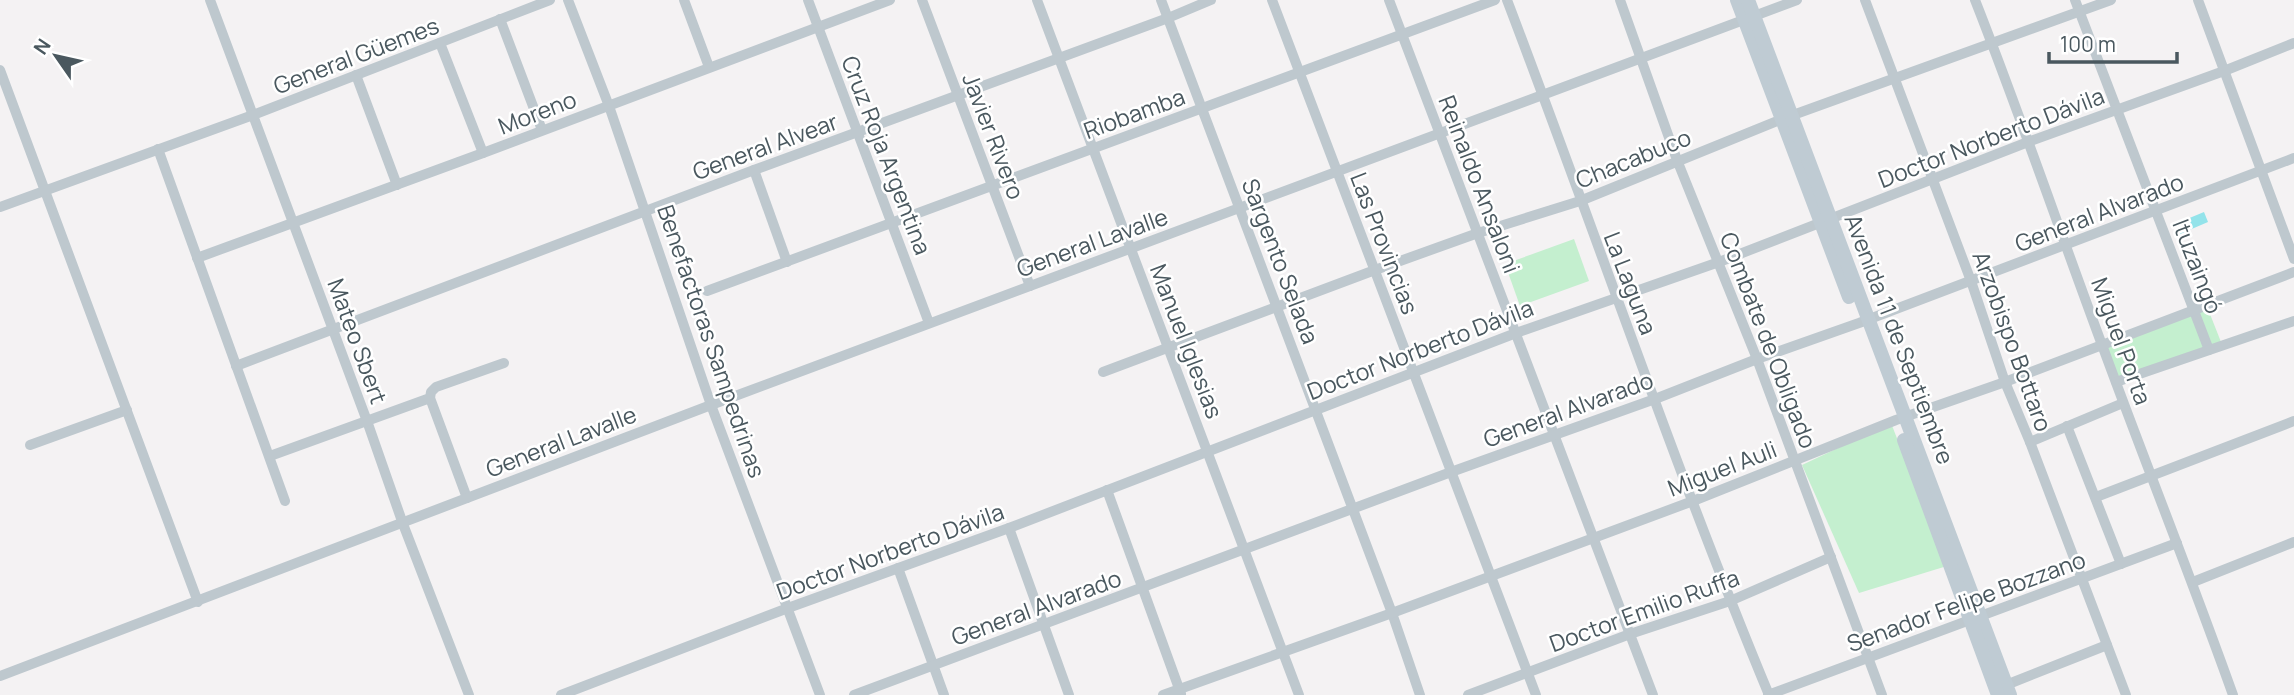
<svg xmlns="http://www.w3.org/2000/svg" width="2294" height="695" font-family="Manrope,sans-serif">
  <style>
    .green { fill: #c4efcf }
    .water { fill: #93e3ea }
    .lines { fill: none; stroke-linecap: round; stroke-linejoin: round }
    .street { stroke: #bec8ce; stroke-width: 10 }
    .secondary { stroke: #bfcbd3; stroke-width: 14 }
    .labels { text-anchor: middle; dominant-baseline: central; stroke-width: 5; stroke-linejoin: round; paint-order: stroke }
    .street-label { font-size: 23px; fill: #4a585f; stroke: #fff }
  </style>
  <rect width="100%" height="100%" fill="#f4f2f3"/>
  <g class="green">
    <polygon points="1574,239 1589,281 1520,306 1505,264"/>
    <polygon points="2208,309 2221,342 2118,380 2103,349"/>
    <polygon points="1891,423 1947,566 1859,593 1802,465"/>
  </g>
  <polygon class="water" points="2204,212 2208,222 2180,234 2175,224"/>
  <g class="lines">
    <g class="street">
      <polyline points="210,0 367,421 403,524 469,695"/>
      <polyline points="568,0 609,106 711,405 820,695"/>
      <polyline points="684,0 709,67"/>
      <polyline points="808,0 929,323"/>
      <polyline points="922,0 1030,286"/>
      <polyline points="1037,0 1299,695"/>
      <polyline points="1161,0 1392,613 1420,695"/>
      <polyline points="1272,0 1536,695"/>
      <polyline points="1389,0 1653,695"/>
      <path d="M1507,0C1595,231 1674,466 1769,695"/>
      <polyline points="1620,0 1677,160 1757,359 1882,695"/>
      <polyline points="1865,0 1971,281 2005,382 2030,442 2126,695"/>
      <path d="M1975,0C2021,117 2061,235 2105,353C2147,467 2192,580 2233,695"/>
      <polyline points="2075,0 2209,350"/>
      <polyline points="2198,0 2294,259"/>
      <polyline points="500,19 542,130"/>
      <polyline points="440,43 483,153"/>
      <polyline points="0,70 198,602"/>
      <polyline points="356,75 397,185"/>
      <polyline points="158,149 285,501"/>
      <polyline points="754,170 787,262"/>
      <polyline points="0,207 253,115 550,0"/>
      <polyline points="197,258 483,153 890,0"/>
      <polyline points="707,291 1495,0"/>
      <polyline points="236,366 754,170 1168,18 1211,0"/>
      <polyline points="1103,372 1375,270 1478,233 1580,201 1782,119 2111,0"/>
      <polyline points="2116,382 2294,321"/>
      <polyline points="430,398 467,498"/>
      <polyline points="2067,426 2121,564"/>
      <polyline points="2030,442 2123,403"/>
      <polyline points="30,445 127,410"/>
      <polyline points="270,456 430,398 431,392 436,387 504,363"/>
      <polyline points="1107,490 1181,694"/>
      <polyline points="2096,497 2294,421"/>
      <polyline points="1009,528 1069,695"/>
      <polyline points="898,568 944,695"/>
      <polyline points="2193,582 2294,542"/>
      <polyline points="0,676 711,405 1797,0"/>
      <polyline points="2006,685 2107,645"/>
      <polyline points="561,695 788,608 1009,528 1516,333 1719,262 2028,142 2224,71 2294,43"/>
      <polyline points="854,695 1451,472 1655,399 1757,359 1859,323 2294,158"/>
      <polyline points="1163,695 1392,613 1693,501 1896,420 2005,382 2294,272"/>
      <polyline points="1468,695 1630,634 1730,601 1831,557"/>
      <polyline points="1768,695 2177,543"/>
    </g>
    <g class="secondary">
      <polyline points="1737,0 1849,297"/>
      <polyline points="1748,0 2010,695"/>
      <polyline points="1904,440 1998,695"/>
    </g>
  </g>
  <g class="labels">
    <g class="street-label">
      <text transform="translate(356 55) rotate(-21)">General Güemes</text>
      <text transform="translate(537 112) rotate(-21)">Moreno</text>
      <text transform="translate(1134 113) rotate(-20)">Riobamba</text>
      <text transform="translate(994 136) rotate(69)">Javier Rivero</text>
      <text transform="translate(1991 137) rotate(-21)">Doctor Norberto Dávila</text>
      <text transform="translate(765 146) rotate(-20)">General Alvear</text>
      <text transform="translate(887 155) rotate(69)">Cruz Roja Argentina</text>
      <text transform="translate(1633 158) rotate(-22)">Chacabuco</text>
      <text transform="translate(1480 184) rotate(69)">Reinaldo Ansaloni</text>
      <text transform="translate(2099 212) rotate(-21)">General Alvarado</text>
      <text transform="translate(1092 242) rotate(-20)">General Lavalle</text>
      <text transform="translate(1385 243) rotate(69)">Las Provincias</text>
      <text transform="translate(1281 261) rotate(69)">Sargento Selada</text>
      <text transform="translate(2198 266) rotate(69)">Ituzaingó</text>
      <text transform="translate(1631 283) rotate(69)">La Laguna</text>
      <text transform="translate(1900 339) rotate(69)">Avenida 11 de Septiembre</text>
      <text transform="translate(1769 340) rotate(69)">Combate de Obligado</text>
      <text transform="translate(358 341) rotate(70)">Mateo Sbert</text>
      <text transform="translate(712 341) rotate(71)">Benefactoras Sampedrinas</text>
      <text transform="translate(1187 341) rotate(69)">Manuel Iglesias</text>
      <text transform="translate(2013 341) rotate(70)">Arzobispo Bottaro</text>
      <text transform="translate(2122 341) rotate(70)">Miguel Porta</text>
      <text transform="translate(1420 349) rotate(-21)">Doctor Norberto Dávila</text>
      <text transform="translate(1568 409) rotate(-20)">General Alvarado</text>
      <text transform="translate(561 441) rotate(-21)">General Lavalle</text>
      <text transform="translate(1722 468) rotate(-21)">Miguel Auli</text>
      <text transform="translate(890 551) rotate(-20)">Doctor Norberto Dávila</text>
      <text transform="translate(1966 601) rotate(-20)">Senador Felipe Bozzano</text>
      <text transform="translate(1036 607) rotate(-20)">General Alvarado</text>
      <text transform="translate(1644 610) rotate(-20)">Doctor Emilio Ruffa</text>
    </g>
  </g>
  <g transform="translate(56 56) rotate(304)" stroke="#ffffff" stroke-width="5" paint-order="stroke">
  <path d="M0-5L12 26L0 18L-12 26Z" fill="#4a585f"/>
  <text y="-10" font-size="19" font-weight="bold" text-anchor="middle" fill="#4a585f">N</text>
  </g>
  <path d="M2049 52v10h128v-10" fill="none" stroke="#4a585f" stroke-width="3.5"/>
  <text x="2060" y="52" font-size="21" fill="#4a585f" stroke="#ffffff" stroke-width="5" paint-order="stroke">100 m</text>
</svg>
